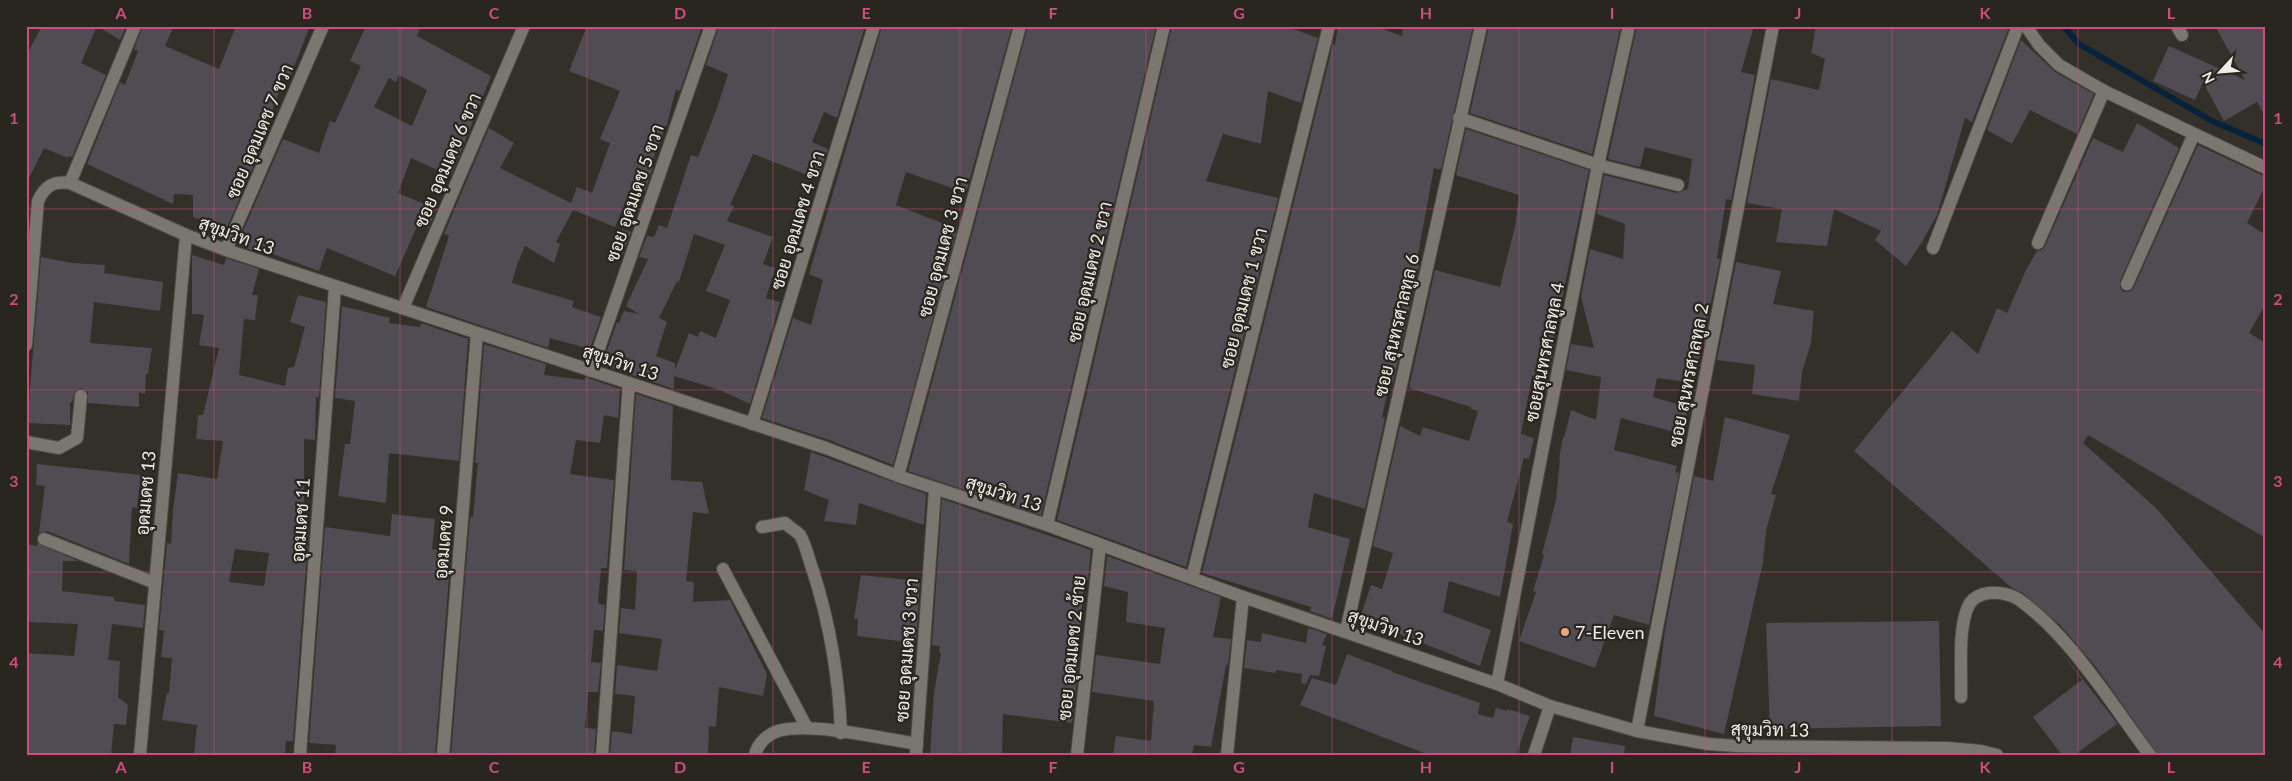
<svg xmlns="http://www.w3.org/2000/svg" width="2292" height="781" font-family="Lato,Sarabun,sans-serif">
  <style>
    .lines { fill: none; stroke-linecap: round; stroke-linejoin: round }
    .stream { stroke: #07233b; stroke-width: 6 }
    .building { fill: #4f4c54; fill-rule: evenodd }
    .service-casing { stroke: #4d4b45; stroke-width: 14 }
    .minor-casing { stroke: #4d4b45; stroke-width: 14 }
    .service { stroke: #79776f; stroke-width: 12 }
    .minor { stroke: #79776f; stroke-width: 12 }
    .grid { fill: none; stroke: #cd4d7e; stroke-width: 1; stroke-opacity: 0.55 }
    .poi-dot { fill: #f0a278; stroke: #28261f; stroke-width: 2 }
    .labels { text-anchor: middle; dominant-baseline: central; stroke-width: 4.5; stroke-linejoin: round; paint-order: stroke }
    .street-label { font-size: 18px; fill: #edece7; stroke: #28261f }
    .poi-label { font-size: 18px; fill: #edece7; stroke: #28261f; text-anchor: start }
    .neatline { fill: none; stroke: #cd4d7e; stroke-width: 2 }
    .grid-label { font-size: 16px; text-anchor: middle; font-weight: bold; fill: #cd4d7e }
  </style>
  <rect width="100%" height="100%" fill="#323029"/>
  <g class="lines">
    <polyline class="stream" points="2063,26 2079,44 2212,121 2266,144"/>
  </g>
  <g class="building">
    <polygon points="42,26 126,26 120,40 97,26 81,63 106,75 72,157 69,156 68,158 44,148 26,184 26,56"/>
    <polygon points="143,26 174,26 165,46 219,69 236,26 310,26 289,79 284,77 265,131 268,132 226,230 193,217 193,195 174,194 173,204 87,164 120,82 125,85 132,67 138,51 134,49"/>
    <path d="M366,26H421L417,36L491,76L451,176L411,158L398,193L436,209L429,228L418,224L395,276L327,248L319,271L264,251L263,254L237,245L283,139L319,153L330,121L335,123L361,66L350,61ZM399,75L427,90L412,126L374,107L389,78L396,82Z"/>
    <polygon points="587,26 702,26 680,91 676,89 667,124 650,166 653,167 645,191 632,187 615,227 573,210 556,242 560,244 554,263 525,246 517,265 512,283 574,301 572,307 601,317 590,349 550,338 548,348 426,307 449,236 444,234 489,128 514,143 500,168 571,203 577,187 592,193 610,143 600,139 620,91 569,71"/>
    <path d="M719,26H865L837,118L824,112L812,142L828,149L818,179L753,154L730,205L734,206L727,221L773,237L763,264L775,268L766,298L780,302L750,404L720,390L674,376V389L602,365L617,322L619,323L624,311L639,314L626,306L648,259L639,257L647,236L654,237L659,225L667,228L691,155L698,157L717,108L728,74L706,65ZM694,234L725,245L706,291L730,300L716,338L700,331L698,337L689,333L675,370V363L656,356L667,322L659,318L677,281L679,282Z"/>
    <polygon points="882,26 1012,26 966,193 906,172 896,205 957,229 893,465 829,440 762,418 793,318 811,325 823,280 809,274"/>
    <polygon points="1028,26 1156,26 1041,515 908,471"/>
    <polygon points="1172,26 1285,26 1318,38 1301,103 1268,91 1261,144 1223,134 1206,181 1278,198 1186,567 1057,520"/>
    <polygon points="1338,26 1375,26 1402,36 1403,26 1473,26 1441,170 1434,168 1416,265 1419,265 1393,383 1390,382 1382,417 1385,418 1365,509 1314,493 1308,527 1350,539 1332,619 1310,611 1311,607 1202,573 1333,44 1335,45"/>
    <polygon points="1489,26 1621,26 1592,154 1470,113"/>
    <polygon points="1637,26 1754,26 1741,72 1755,75 1731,200 1726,199 1717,258 1720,259 1694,383 1657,378 1653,397 1688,407 1682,434 1621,418 1614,450 1677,466 1675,472 1679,473 1649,625 1614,615 1595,668 1519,641 1536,592 1533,591 1544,555 1542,554 1556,500 1560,459 1559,459 1563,437 1564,438 1571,410 1596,420 1601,377 1566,370 1571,344 1594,348 1581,297 1590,249 1623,259 1625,224 1597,214 1604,175 1676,193 1688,189 1692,159 1645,147 1640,167 1608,159"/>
    <polygon points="1816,26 2003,26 2008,30 1972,122 1965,118 1937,215 1922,242 1906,266 1875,240 1881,231 1834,209 1827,246 1776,242 1782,209 1747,203 1771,79 1819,90 1825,59 1811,53"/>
    <polygon points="2215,26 2266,26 2266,118 2257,102 2224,121 2203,82 2195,100 2153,81 2169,46 2245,80"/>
    <polygon points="2021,40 2055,72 2094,94 2077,134 2030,110 2012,144 1987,130"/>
    <polygon points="2137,123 2179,148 2120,281 2120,288 2124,292 2131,291 2134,287 2198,145 2266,177 2266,184 2247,223 2266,235 2266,303 2249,333 2266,343 2266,538 2088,435 2083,443 2156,508 2266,635 2266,755 2158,755 2096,667 2061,626 2023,593 2012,588 1854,451 1952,331 1978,354 1997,308 2007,313 2026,270 2037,251 2042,250 2045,246 2093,138 2123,152"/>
    <polygon points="1466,129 1589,170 1553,341 1555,342 1551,366 1548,366 1545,379 1532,376 1521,434 1534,438 1529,459 1524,458 1507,522 1513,524 1500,597 1449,581 1443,612 1491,630 1480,666 1360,618 1371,585 1382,589 1393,553 1373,546 1400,426 1420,436 1423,427 1469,441 1478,411 1471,409 1471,407 1409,388 1435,270 1500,287 1515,226 1519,195 1456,175"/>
    <polygon points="622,229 631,232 623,253 616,252"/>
    <path d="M192,255L224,265L226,258L259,269L252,295H258L255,320L244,319L239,375L285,386L288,368L294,367L305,327L290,322L298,295L326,302L319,397H316L315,440L304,439V502H306L303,524L309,525L293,741H286L285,755H194L197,725L162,720L167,693H169L172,658L161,657L164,631L159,630L167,543L171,544L173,510L178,473L217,479L223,441L196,439L198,415H203L219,348L199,345L204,315L192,314ZM235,549L269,553L264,586L229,582Z"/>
    <polygon points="41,257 73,263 105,265 104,273 163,282 160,311 94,302 90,343 152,348 148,374 146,374 145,394 139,392 139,407 88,403 88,392 81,388 75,391 72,402 70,402 70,425 27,423"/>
    <polygon points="1736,262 1781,271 1773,304 1814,311 1811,343 1802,372 1799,401 1752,394 1755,365 1717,360"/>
    <polygon points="342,306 390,318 389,323 420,327 421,323 468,339 459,461 389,453 386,503 338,496 345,444 350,444 355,401 335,398"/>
    <polygon points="484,344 546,364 544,375 585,380 585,377 620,389 618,418 604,415 600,443 576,440 570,474 614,480 607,568 601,568 598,602 599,604 605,605 603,631 594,630 591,662 601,663 598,692 588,692 585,728 596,729 594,755 451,755 470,517 473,517 478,463 475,463"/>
    <polygon points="636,394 673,406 671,480 702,482 709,514 693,512 686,581 694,582 693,602 730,600 767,674 763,696 719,687 716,727 709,726 708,755 610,755 612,731 632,734 635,696 615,694 617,665 657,671 662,639 619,633 621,608 635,610 637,571 624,570"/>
    <polygon points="1725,417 1790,435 1771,494 1776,495 1766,531 1763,562 1724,734 1654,716 1665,630 1694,476 1713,481"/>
    <polygon points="811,452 926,494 924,525 859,503 856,525 824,521 829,500 804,490"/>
    <polygon points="37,464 141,475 137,508 132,507 129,564 47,531 39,533 45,486 36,485"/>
    <polygon points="942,499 1091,550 1088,581 1084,580 1078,653 1080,653 1072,723 1003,714 1002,755 930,755 934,692 941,653 939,653 940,646 932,645"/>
    <polygon points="392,514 435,519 432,549 451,551 435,755 335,755 336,745 309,743 325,527 390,536"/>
    <polygon points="37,543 78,561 63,561 62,591 114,597 114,601 145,605 143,628 112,624 108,660 120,661 118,697 128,705 126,725 114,724 111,755 26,755 26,653 74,656 78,624 26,622 26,544 37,546"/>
    <polygon points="1107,556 1221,597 1213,637 1231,639 1228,665 1226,665 1211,747 1194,745 1192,755 1113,755 1116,736 1151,741 1154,701 1092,692 1096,655 1160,664 1165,628 1126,622 1128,592 1104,586"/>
    <polygon points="861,575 920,581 916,643 857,636 858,619 854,619"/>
    <polygon points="1939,621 1941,726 1770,729 1766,623"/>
    <polygon points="1308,628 1327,634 1322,645 1326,646 1319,676 1310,675 1306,684 1301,683 1302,674 1276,670 1276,673 1244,668 1247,640 1261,642 1262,633 1306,643"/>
    <polygon points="2057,646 2120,727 2117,724 2074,755 2062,755 2033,717 2082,680"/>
    <polygon points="1347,654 1392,671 1392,672 1480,703 1478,714 1493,718 1496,708 1507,711 1507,709 1530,716 1516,755 1429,755 1300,705 1312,678 1336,685"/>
    <polygon points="1573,737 1625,746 1624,755 1570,755"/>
  </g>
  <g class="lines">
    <defs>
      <path id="service" d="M1961,697C1962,672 1957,624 1970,603C1975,596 1981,594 1989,593C1999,592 2009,594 2018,599C2070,635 2112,705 2150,755"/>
      <g id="minor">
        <polyline points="2026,26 2039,45 2059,65 2104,91 2266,168"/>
        <polyline points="2177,26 2182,35"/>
        <polyline points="1459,118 1598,165 1678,185"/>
        <polyline points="70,183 135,26"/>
        <polyline points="2038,243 2104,91"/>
        <polyline points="1933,248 2018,26"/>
        <polyline points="226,250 323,26"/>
        <polyline points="2127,284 2194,134"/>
        <polyline points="403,308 524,26"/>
        <path d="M26,345L38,201C45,186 53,181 70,183L186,235L226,250L826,448L898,476L1047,525L1243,597L1497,684L1550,706L1637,731L1708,744L1736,746L1947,748L1981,751L1997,755"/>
        <polyline points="591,371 711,26"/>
        <polyline points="752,424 874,26"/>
        <polyline points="26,442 59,448 77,438 81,396"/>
        <polyline points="898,476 1020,26"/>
        <polyline points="1047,525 1164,26"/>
        <path d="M762,527L785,523C789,527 796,531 800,535C806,545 809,560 813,571C830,624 839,678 841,733"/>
        <polyline points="44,539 155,583"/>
        <polyline points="723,569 807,728"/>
        <polyline points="1192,578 1329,26"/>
        <polyline points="1346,631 1481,26"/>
        <polyline points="1497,684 1598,165 1629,26"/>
        <polyline points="1637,731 1773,26"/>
        <polyline points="140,755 186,235"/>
        <polyline points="300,755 335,287"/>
        <polyline points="443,755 477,333"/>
        <polyline points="602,755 629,383"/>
        <path d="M755,755C757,744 768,734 778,731C811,722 881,738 917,744"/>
        <polyline points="916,755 935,489"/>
        <polyline points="1077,755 1100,545"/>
        <polyline points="1227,755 1243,597"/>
        <polyline points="1534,755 1550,706"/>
      </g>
    </defs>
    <use href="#service" class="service-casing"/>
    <use href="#minor" class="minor-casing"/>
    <use href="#service" class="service"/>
    <use href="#minor" class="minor"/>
  </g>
  <path class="grid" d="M214,26V755M400,26V755M587,26V755M773,26V755M960,26V755M1146,26V755M1332,26V755M1519,26V755M1705,26V755M1892,26V755M2078,26V755M26,209H2266M26,390H2266M26,572H2266"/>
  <circle class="poi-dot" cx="1565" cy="632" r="5"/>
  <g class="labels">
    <g class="street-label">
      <text transform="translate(259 131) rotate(-67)">ซอย อุดมเดช 7 ขวา</text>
      <text transform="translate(447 160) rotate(-67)">ซอย อุดมเดช 6 ขวา</text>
      <text transform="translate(634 193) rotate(-71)">ซอย อุดมเดช 5 ขวา</text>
      <text transform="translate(797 220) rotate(-73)">ซอย อุดมเดช 4 ขวา</text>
      <text transform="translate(237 235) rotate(20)">สุขุมวิท 13</text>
      <text transform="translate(942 247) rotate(-75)">ซอย อุดมเดช 3 ขวา</text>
      <text transform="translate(1089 272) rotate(-77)">ซอย อุดมเดช 2 ขวา</text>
      <text transform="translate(1243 298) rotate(-76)">ซอย อุดมเดช 1 ขวา</text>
      <text transform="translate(1396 325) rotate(-77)">ซอย สุนทรศาลทูล 6</text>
      <text transform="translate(1544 352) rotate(-79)">ซอยสุนทรศาลทูล 4</text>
      <text transform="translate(621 362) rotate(18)">สุขุมวิท 13</text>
      <text transform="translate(1688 375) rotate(-79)">ซอย สุนทรศาลทูล 2</text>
      <text transform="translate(145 493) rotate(-85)">อุดมเดช 13</text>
      <text transform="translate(1004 493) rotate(18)">สุขุมวิท 13</text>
      <text transform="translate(300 520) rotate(-86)">อุดมเดช 11</text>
      <text transform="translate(443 542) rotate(-85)">อุดมเดช 9</text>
      <text transform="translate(1386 627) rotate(19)">สุขุมวิท 13</text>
      <text transform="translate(1071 648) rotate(-84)">ซอย อุดมเดช 2 ซ้าย</text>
      <text transform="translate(906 650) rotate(-86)">ซอย อุดมเดช 3 ขวา</text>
      <text transform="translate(1770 729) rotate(1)">สุขุมวิท 13</text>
    </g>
    <g class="poi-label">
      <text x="1575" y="632">7-Eleven</text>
    </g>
  </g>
  <rect width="2292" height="781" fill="none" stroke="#28261f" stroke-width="55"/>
  <g transform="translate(2220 72) rotate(244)" stroke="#28261f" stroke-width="4" paint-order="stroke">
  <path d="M0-4L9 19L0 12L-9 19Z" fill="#edece7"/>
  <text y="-8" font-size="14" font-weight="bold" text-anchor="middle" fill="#edece7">N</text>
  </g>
  <rect x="28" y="28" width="2236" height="726" class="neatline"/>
  <g class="grid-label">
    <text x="121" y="19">A</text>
    <text x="307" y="19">B</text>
    <text x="494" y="19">C</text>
    <text x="680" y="19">D</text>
    <text x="866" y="19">E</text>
    <text x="1053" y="19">F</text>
    <text x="1239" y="19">G</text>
    <text x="1426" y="19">H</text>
    <text x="1612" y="19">I</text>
    <text x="1798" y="19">J</text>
    <text x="1985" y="19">K</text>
    <text x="2171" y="19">L</text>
    <text x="14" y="124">1</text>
    <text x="2278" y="124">1</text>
    <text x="14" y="305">2</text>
    <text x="2278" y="305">2</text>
    <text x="14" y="487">3</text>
    <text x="2278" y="487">3</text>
    <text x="14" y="668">4</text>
    <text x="2278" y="668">4</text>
    <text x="121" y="773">A</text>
    <text x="307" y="773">B</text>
    <text x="494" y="773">C</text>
    <text x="680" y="773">D</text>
    <text x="866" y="773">E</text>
    <text x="1053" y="773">F</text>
    <text x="1239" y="773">G</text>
    <text x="1426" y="773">H</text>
    <text x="1612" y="773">I</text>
    <text x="1798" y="773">J</text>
    <text x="1985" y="773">K</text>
    <text x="2171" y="773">L</text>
  </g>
</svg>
